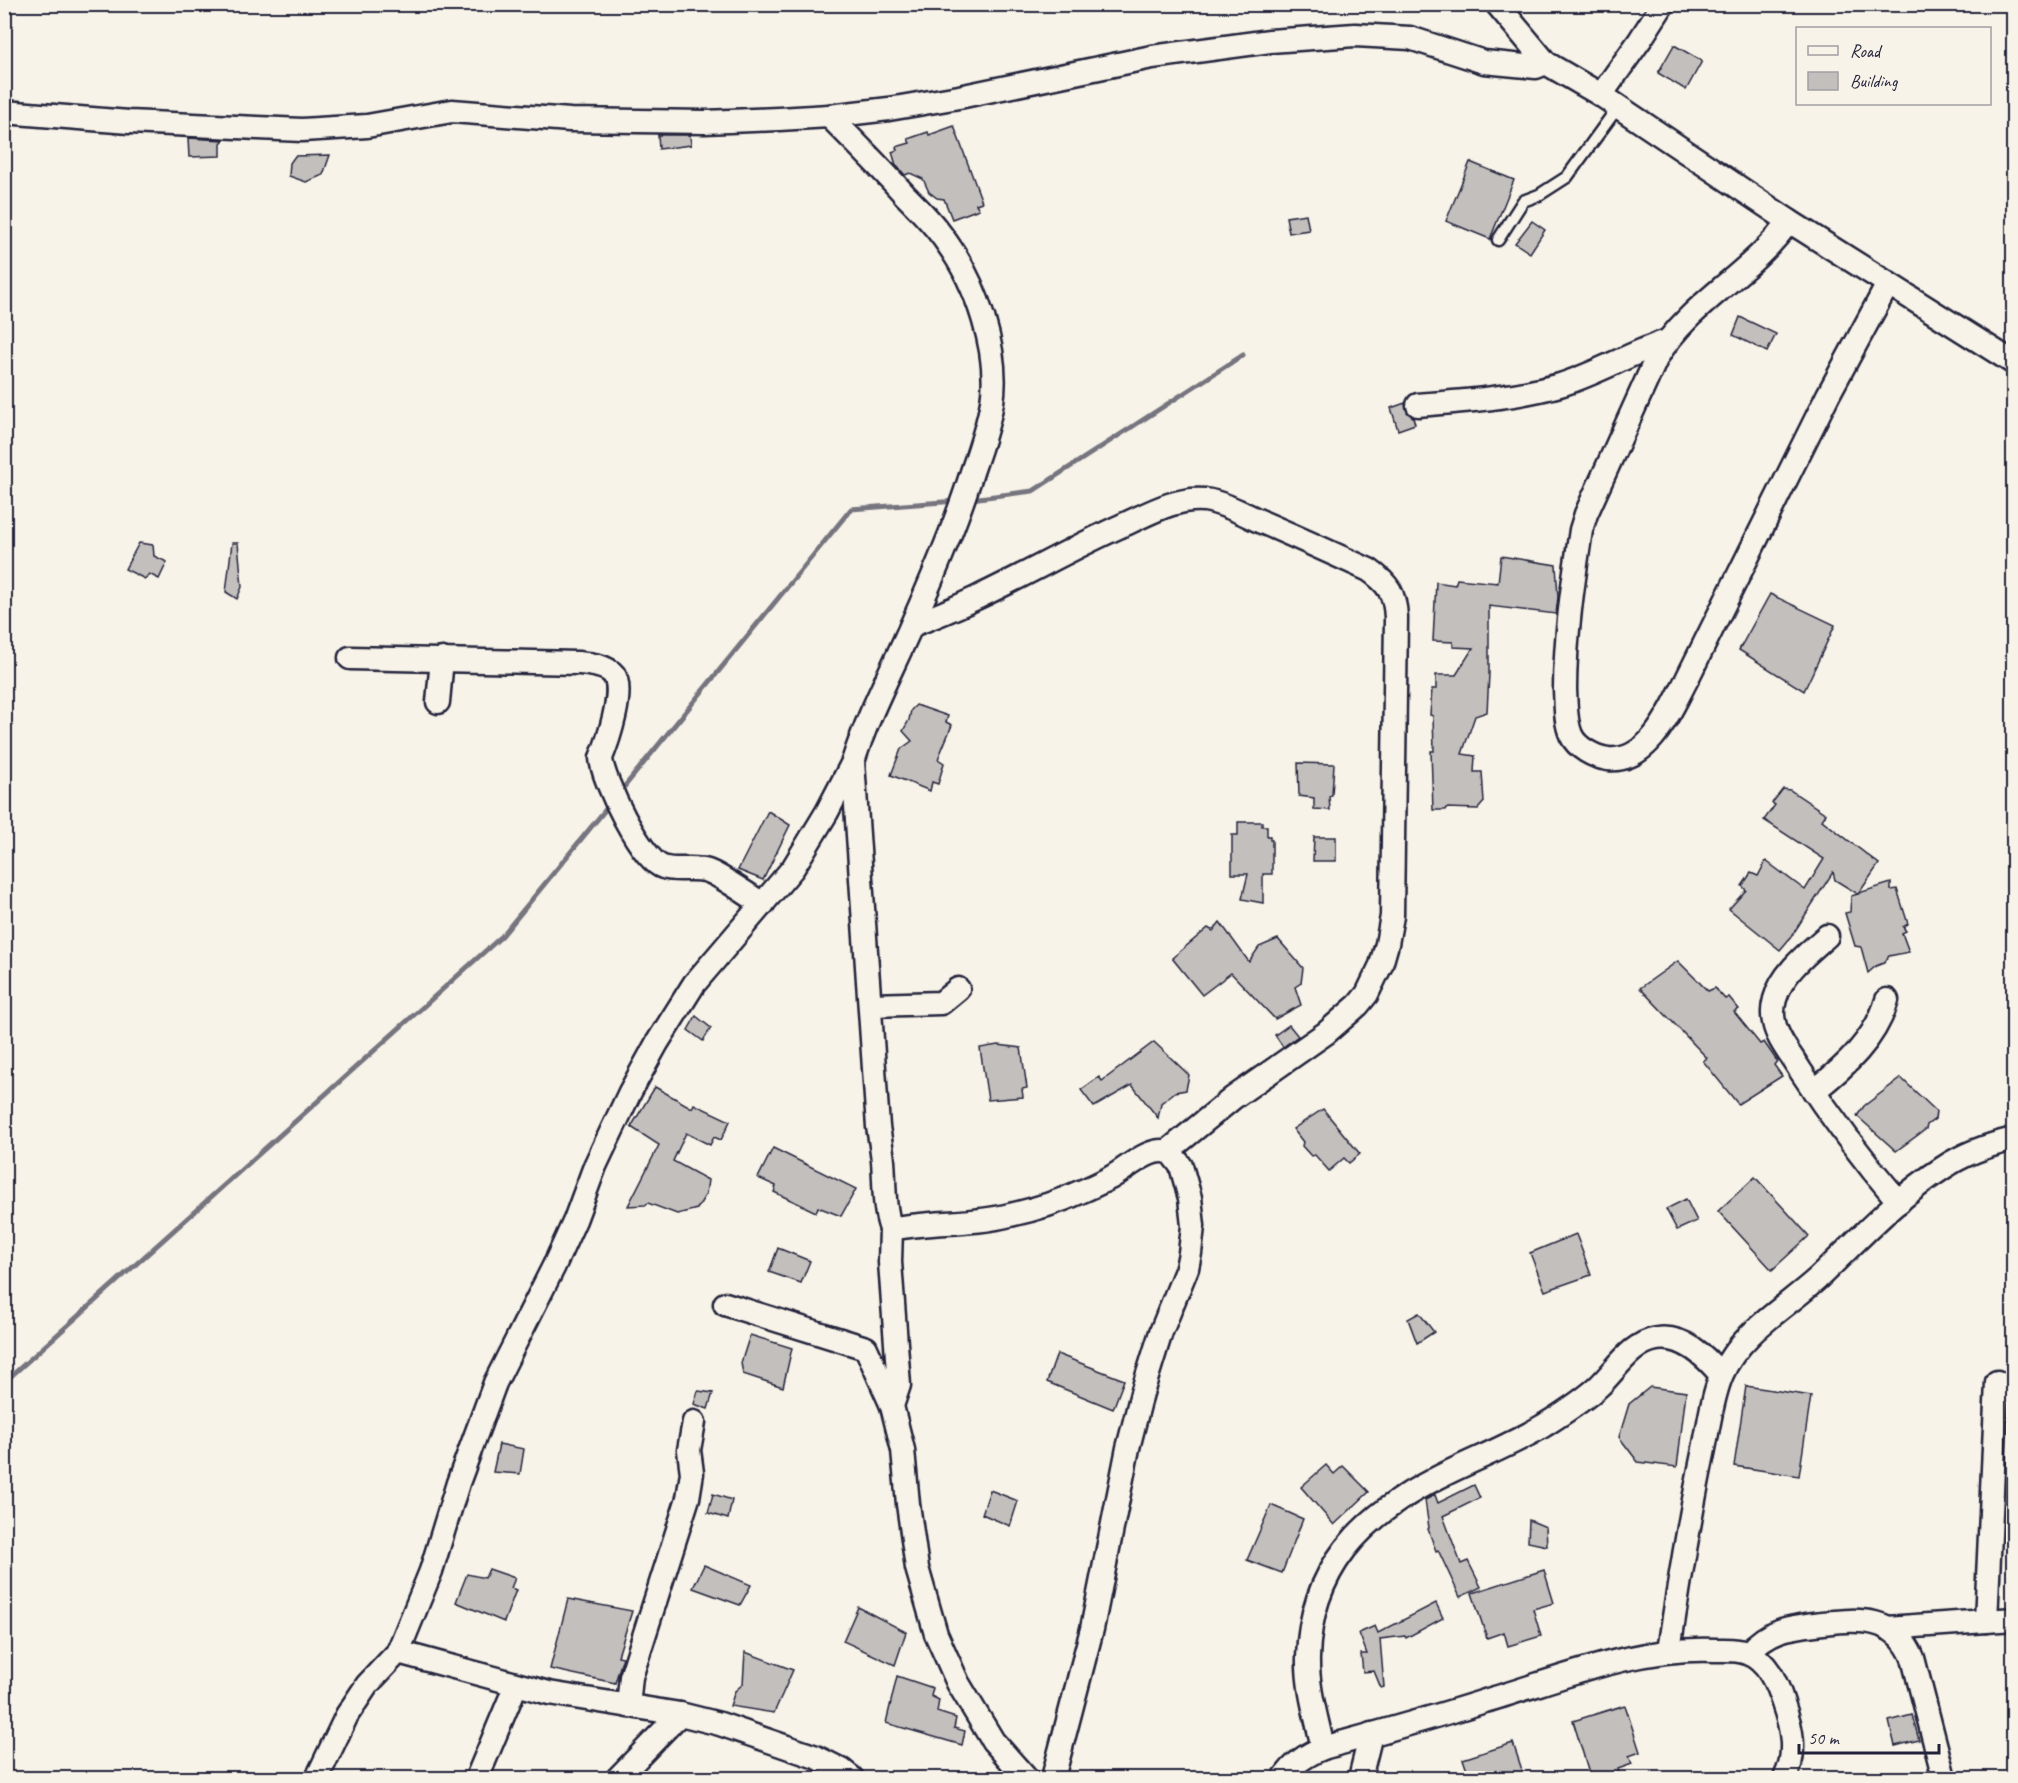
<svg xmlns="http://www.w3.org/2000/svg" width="2018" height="1783" font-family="Caveat,sans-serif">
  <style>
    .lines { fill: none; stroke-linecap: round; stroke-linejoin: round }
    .stream { stroke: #76747f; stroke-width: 5 }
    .building { fill: #c2bfbd; stroke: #22223b; stroke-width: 1.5 }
    .lane-casing { stroke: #22223b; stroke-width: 15 }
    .street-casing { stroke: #22223b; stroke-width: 27 }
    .lane { stroke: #f7f3e8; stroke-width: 10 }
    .street { stroke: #f7f3e8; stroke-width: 22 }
  </style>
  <rect width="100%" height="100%" fill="#f7f3e8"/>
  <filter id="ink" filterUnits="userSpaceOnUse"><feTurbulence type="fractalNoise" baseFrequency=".0167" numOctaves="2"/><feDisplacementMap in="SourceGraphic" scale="12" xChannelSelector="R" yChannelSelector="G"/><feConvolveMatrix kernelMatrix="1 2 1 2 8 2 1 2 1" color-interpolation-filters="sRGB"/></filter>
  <g filter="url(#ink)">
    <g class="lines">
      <g class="stream">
        <polyline points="971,499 1033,491 1243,355"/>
        <polyline points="620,792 851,509 956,501"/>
        <polyline points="4,1380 9,1378 502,936 610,804"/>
      </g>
    </g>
    <g class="building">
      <polygon points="1674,45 1702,61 1686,90 1658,73"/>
      <polygon points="954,126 982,202 976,204 979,209 952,219 944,199 937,198 929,192 923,179 910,173 905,175 896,165 892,152 897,150 896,147 910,143 908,139 928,132 929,135"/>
      <polygon points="658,135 690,135 691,145 659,149"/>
      <polygon points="188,138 224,140 221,143 221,156 189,157"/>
      <polygon points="330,155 323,175 306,182 289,176 290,163 295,156"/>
      <polygon points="1470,162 1514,180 1490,239 1446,221"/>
      <polygon points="1306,214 1309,230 1289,233 1286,217"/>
      <polygon points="1532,221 1545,230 1530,253 1515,243"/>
      <polygon points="1740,317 1776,334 1767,352 1733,335"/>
      <polygon points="1405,403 1407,412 1413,417 1415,424 1398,430 1391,408"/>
      <polygon points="139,543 153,545 154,556 167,562 159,579 149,574 145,579 125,569"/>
      <polygon points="232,543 238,543 242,587 237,599 226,592"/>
      <polygon points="1501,556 1556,565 1558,597 1556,614 1489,606 1489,674 1487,712 1475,716 1462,754 1475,756 1474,772 1482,772 1484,802 1478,809 1446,808 1445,810 1433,810 1431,751 1434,751 1433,716 1430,715 1432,689 1436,689 1436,675 1456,675 1473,648 1453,647 1453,642 1433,641 1436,582 1455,585 1457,579 1498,583"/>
      <polygon points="1770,594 1835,625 1804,691 1739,650"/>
      <polygon points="916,705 948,716 946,722 952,725 938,759 944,763 938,784 932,782 930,791 891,775 901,749 912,741 903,731 909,720 911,710"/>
      <polygon points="1298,763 1334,764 1332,795 1329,796 1330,810 1314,809 1314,798 1299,796"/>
      <polygon points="1783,789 1790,790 1826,814 1822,820 1879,864 1859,893 1891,883 1891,890 1897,889 1908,924 1903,927 1906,931 1902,933 1909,952 1889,956 1884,963 1876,966 1868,973 1861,947 1855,946 1845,913 1850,912 1851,896 1858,894 1835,880 1833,872 1791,937 1780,950 1729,909 1746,890 1742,886 1751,873 1758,876 1766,861 1805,890 1824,859 1764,820 1775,805 1772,803"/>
      <polygon points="768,811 790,825 763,880 738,870"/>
      <polygon points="1238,822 1262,822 1262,826 1267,826 1267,836 1270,836 1270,840 1272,840 1272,874 1263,874 1263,903 1242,899 1248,874 1232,874 1232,835 1238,835"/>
      <polygon points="1314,837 1336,837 1336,861 1313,861"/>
      <polygon points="1220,922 1249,962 1259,947 1278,939 1303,968 1301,983 1295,987 1301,1005 1275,1019 1231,973 1202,995 1172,958 1208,928 1213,931"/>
      <polygon points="1678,961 1708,991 1715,988 1725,999 1729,997 1739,1009 1734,1012 1760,1044 1764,1042 1777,1061 1774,1065 1782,1076 1738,1104 1703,1061 1707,1058 1640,988"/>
      <polygon points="696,1016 711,1028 703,1041 688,1030"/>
      <polygon points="1289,1025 1298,1036 1283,1047 1275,1035"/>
      <polygon points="1154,1042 1189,1075 1186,1090 1175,1092 1161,1103 1158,1118 1132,1085 1094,1107 1081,1090 1099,1077 1102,1081"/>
      <polygon points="998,1045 1021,1048 1027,1088 1022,1089 1023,1097 988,1100 980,1048"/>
      <polygon points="1901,1078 1936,1111 1935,1119 1927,1125 1926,1129 1896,1151 1857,1116 1864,1106"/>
      <polygon points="655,1087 692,1108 694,1104 730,1121 721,1140 714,1137 710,1145 686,1133 673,1161 708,1180 706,1194 697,1209 677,1214 648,1203 645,1205 628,1206 659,1145 631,1127"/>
      <polygon points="1323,1109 1360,1154 1349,1163 1344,1158 1329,1171 1315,1155 1311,1156 1302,1146 1303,1142 1293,1129"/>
      <polygon points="773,1148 856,1189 841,1216 818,1207 816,1212 774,1192 776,1186 758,1178"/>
      <polygon points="1755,1177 1809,1236 1772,1270 1718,1211"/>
      <polygon points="1686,1199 1697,1221 1677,1230 1666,1209"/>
      <polygon points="1576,1234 1591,1275 1545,1291 1530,1253"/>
      <polygon points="778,1248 810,1261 801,1283 769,1272"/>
      <polygon points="1419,1313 1434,1332 1417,1343 1408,1319"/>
      <polygon points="750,1335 792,1348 783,1387 743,1374 741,1363"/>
      <polygon points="1057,1354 1124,1380 1113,1409 1047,1382"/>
      <polygon points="1746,1386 1811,1396 1799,1476 1734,1466"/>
      <polygon points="1650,1387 1686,1392 1677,1467 1638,1462 1619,1437 1629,1404"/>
      <polygon points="698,1391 713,1393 708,1409 694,1404"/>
      <polygon points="499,1444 524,1449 520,1474 493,1472"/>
      <polygon points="1326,1465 1334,1474 1343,1466 1369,1492 1334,1525 1301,1487"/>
      <polygon points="1474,1485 1480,1498 1443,1516 1461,1564 1468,1561 1481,1587 1460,1597 1438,1550 1436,1551 1428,1529 1429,1528 1425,1500 1435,1495 1438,1503"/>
      <polygon points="990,1490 1018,1501 1010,1526 982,1514"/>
      <polygon points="713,1494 732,1500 728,1519 708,1513"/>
      <polygon points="1271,1505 1303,1519 1282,1573 1247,1560"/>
      <polygon points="1529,1520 1546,1527 1547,1546 1528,1542"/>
      <polygon points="704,1565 751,1585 740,1605 693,1588"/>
      <polygon points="489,1569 515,1578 511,1588 516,1590 504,1622 456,1602 467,1574 485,1578"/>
      <polygon points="1544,1570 1554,1603 1533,1609 1541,1636 1508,1646 1504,1632 1487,1638 1472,1593"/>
      <polygon points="568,1599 632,1611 618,1656 623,1657 615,1683 550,1669"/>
      <polygon points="1436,1603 1443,1618 1406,1638 1405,1636 1380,1639 1384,1687 1381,1688 1374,1671 1363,1672 1361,1654 1367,1654 1359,1633 1375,1626 1378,1633"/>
      <polygon points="858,1607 906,1632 895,1665 843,1641"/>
      <polygon points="745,1652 793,1670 774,1713 730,1706 735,1691 743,1684"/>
      <polygon points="897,1676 933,1688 931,1696 939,1700 937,1712 956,1718 954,1728 965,1731 962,1745 886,1723"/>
      <polygon points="1625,1705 1640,1752 1629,1756 1632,1764 1618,1769 1620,1776 1611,1779 1591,1779 1573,1721"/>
      <polygon points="1912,1715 1919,1740 1895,1746 1889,1721"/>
      <polygon points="1513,1743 1525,1779 1470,1779 1463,1759"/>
    </g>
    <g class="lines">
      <defs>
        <polyline id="lane" points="1498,240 1523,201 1539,195 1567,177 1618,107"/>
        <g id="street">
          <polyline points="1497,4 1546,63"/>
          <polyline points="1601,95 1640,40 1663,4"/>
          <polyline points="4,112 129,122 302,130 367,126 452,111 570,120 705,122 779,119 829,116 889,109 959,97 1152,57 1270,41 1355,35 1410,38 1484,62 1536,67 1546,63 1601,95 1789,221 2014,363"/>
          <path d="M829,116C855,142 881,168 905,195C920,210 935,225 947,243C976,283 1000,352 992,402C988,426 980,449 972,472C956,524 934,575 912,624C892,670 868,714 853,762L878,1127C880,1139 882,1150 883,1161C885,1185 883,1207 891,1229C930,1221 972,1225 1010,1215C1033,1210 1059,1202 1080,1192C1090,1188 1100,1183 1110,1178C1127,1169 1151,1144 1171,1153L1181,1166L1190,1198L1193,1226L1190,1253L1187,1268L1161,1332L1142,1393L1128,1448L1092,1629L1053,1778"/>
          <path d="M1789,221C1753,273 1690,302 1657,357L1586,514L1581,530C1573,583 1565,636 1565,690C1566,705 1565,721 1571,735C1577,748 1594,757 1608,759C1650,763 1671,709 1687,679L1828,395L1888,284"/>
          <path d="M1418,405C1466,401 1513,398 1560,385C1597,374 1630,353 1667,341"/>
          <path d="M912,625C985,599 1052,557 1123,525C1148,514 1176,497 1205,500C1225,503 1246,515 1264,523C1299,538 1334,554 1369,570C1389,584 1395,594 1396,618L1392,916L1387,944L1381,965L1367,994L1358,1005L1326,1033L1233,1098L1168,1151"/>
          <path d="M350,658L578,663C589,664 606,665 614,675C625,691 608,741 601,758C602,779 642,861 663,867C676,872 694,866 708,871C722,876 749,896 763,904"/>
          <polyline points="438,702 442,659"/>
          <path d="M1827,936C1808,953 1782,973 1775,999C1773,1006 1772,1014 1774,1022C1777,1039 1791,1055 1800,1070C1830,1116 1863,1160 1899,1202"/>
          <polyline points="871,1005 941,1003 958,989"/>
          <path d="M1814,1091C1845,1067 1876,1039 1887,1000"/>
          <polyline points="891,1229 890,1262 899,1385 892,1406 903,1450 908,1504 917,1568 936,1634 958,1683 993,1741 1026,1778"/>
          <polyline points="725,1304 866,1348 892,1406"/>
          <polyline points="1986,1621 2014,1619"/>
          <polyline points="1887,1628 1986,1621 1997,1382"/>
          <path d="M1669,1650C1679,1583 1690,1516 1704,1449C1709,1425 1712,1397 1722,1374C1740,1333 1785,1308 1817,1279C1857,1241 1896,1198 1943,1168C1965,1153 1988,1145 2014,1139"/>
          <polyline points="398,1652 549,1693 680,1714 720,1724 816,1757 842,1770 852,1778"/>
          <path d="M1748,1653C1770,1628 1791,1627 1823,1623C1860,1619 1896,1616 1913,1658L1944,1778"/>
          <polyline points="628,1706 631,1677 688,1498 692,1473 689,1450 694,1422"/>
          <path d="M1323,1748C1317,1719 1307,1688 1308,1658C1310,1569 1362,1516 1437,1478C1472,1460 1510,1446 1543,1426C1562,1414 1583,1401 1599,1386C1617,1369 1631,1343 1657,1339C1684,1335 1706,1357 1721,1375"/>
          <polyline points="317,1778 347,1715 367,1685 398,1652 431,1571 458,1483 495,1383 554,1266 575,1220 595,1166 630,1092 657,1043 694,984 793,868 827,812 853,762"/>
          <polyline points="477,1778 516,1685"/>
          <polyline points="618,1778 680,1714"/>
          <path d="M1284,1778C1294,1763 1306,1755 1323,1748C1377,1733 1432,1718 1485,1701C1560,1679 1636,1646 1716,1650C1726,1650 1737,1649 1747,1653C1768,1661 1777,1684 1783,1703C1792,1728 1797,1754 1785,1778"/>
          <polyline points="1360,1778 1371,1734"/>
        </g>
      </defs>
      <use href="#lane" class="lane-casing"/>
      <use href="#street" class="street-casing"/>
      <use href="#lane" class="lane"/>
      <use href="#street" class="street"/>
    </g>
  </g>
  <rect width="2018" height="1783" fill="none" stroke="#f7f3e8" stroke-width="24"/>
  <rect x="12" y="12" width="1994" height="1759" fill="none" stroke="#22223b" stroke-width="2" filter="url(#ink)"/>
  <rect x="1796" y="27" width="195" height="78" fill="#f7f3e8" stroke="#a29fa3" stroke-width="1.5"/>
  <rect x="1808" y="46" width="30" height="9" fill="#f7f3e8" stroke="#a29fa3" stroke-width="1.5"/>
  <text x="1850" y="57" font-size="18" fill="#22223b">Road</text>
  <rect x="1808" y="72" width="30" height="18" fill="#c2bfbd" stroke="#a29fa3" stroke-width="1.5"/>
  <text x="1850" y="87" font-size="18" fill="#22223b">Building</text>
  <path d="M1799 1744v9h140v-9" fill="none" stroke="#22223b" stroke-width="3"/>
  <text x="1808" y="1744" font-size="18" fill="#22223b" stroke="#f7f3e8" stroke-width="4.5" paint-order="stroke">50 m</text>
</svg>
